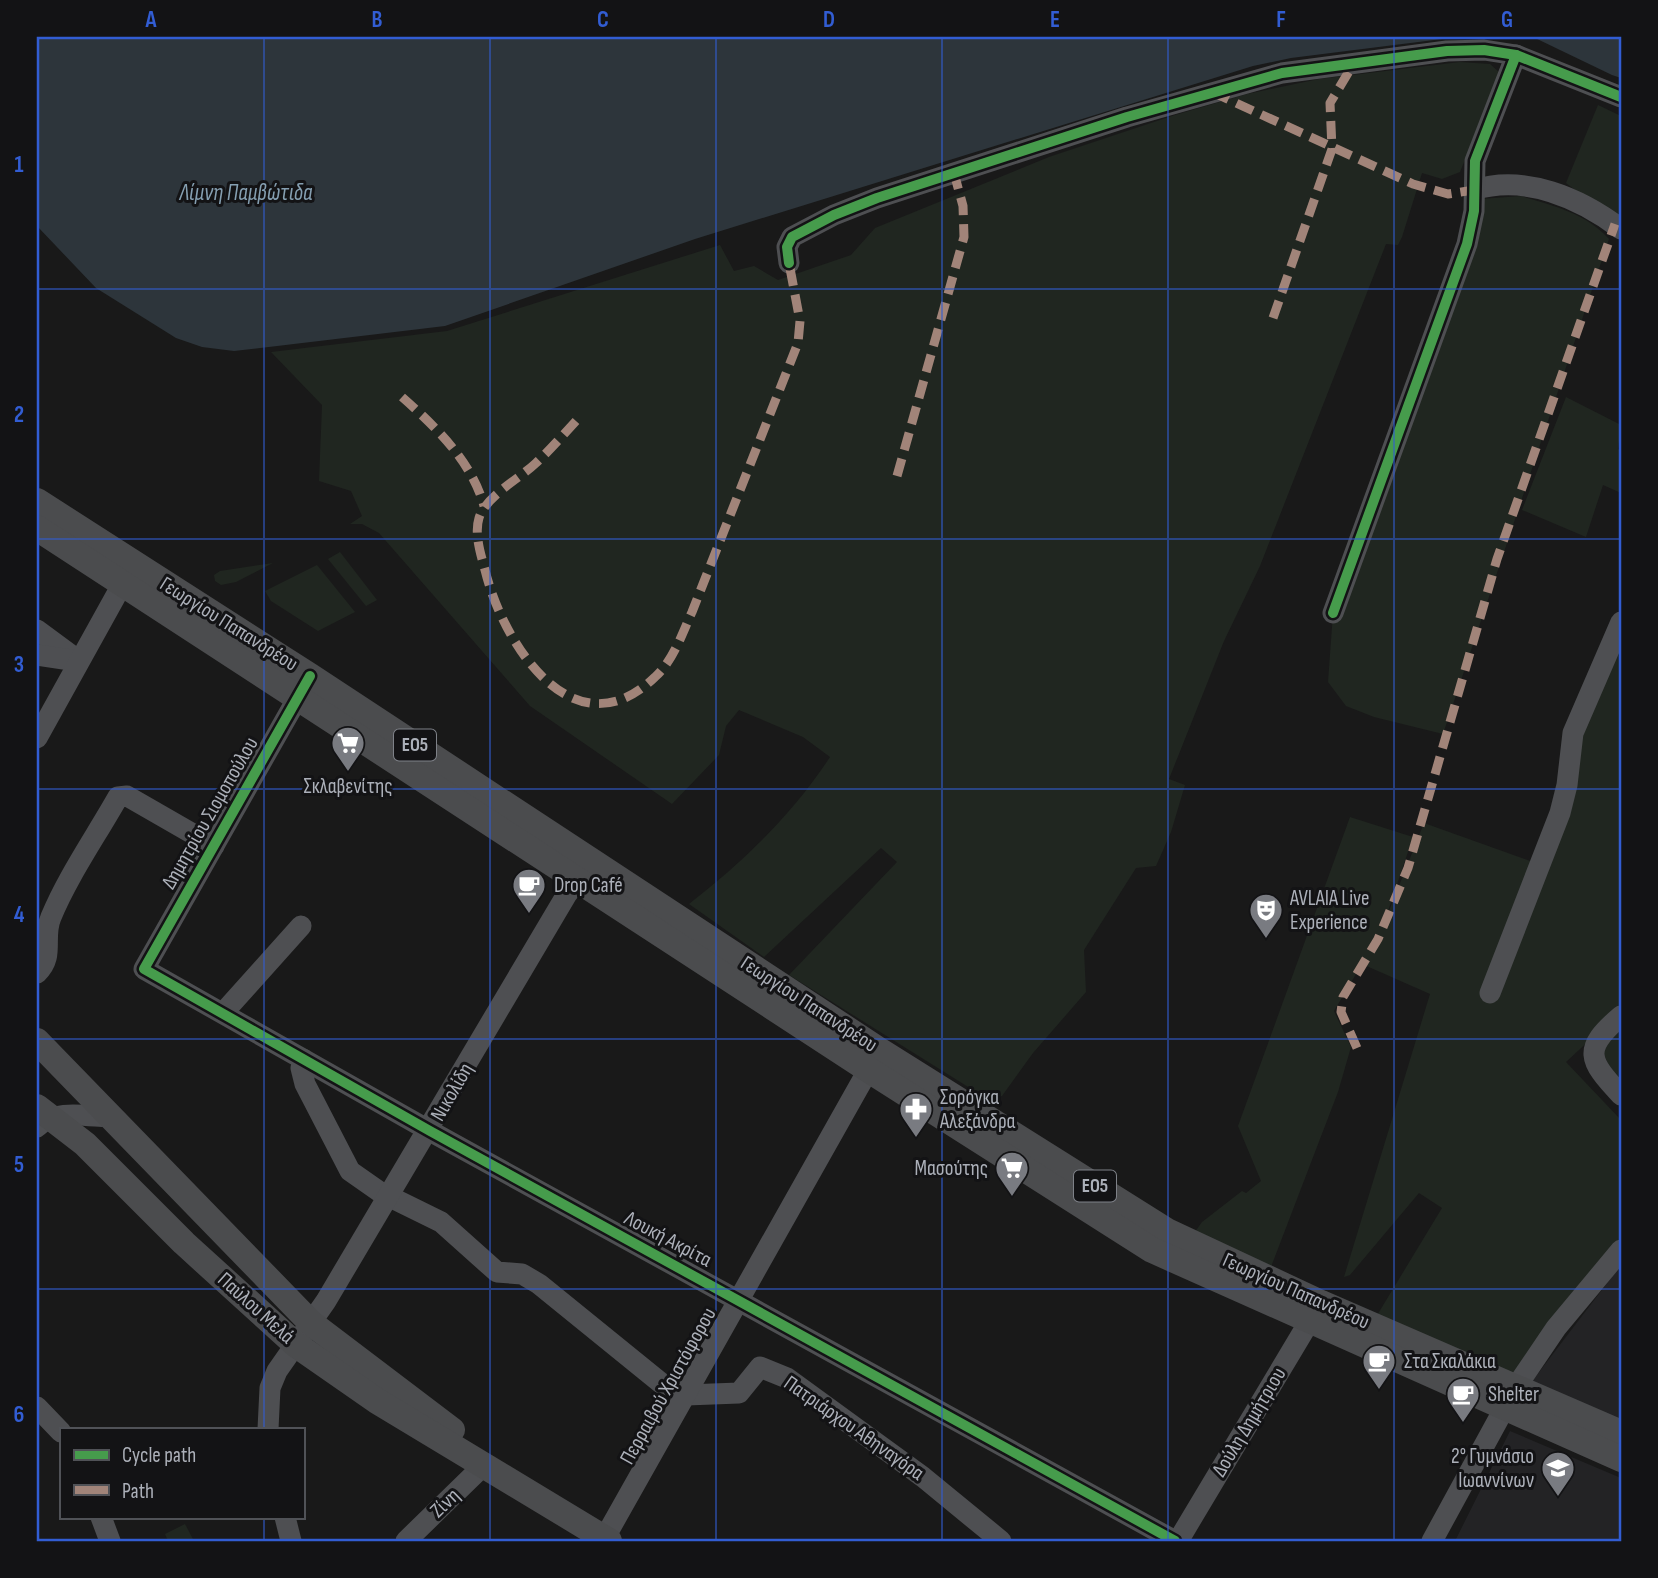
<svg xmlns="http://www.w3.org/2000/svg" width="1658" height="1578" font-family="'Sofia Sans Condensed',sans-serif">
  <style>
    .built { fill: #232325 }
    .green { fill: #202620 }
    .water { fill: #2d353b }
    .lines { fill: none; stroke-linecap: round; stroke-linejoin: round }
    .minor { stroke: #4e4f52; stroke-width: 21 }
    .major { stroke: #4b4c4e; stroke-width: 26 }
    .quiet { stroke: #a18479; stroke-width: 9; stroke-dasharray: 18 9; stroke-linecap: butt }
    .cycleway-casing { stroke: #131315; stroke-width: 15 }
    .cycleway { stroke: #469c4c; stroke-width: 10 }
    .grid { fill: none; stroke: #325dd3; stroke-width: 2; stroke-opacity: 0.55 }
    .labels { text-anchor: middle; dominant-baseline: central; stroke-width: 6; stroke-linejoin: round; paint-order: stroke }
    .shield { fill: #131315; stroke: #7e8188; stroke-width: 2 }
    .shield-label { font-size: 19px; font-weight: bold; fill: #acb0b9 }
    .street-label { font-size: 21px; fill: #acb0b9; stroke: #131315 }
    .poi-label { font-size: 21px; fill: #acb0b9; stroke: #131315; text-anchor: start }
    .water-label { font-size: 23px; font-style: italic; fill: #859fb1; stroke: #131315 }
    .neatline { fill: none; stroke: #325dd3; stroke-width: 2.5 }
    .grid-label { font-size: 23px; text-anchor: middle; font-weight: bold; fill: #325dd3 }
  </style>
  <rect width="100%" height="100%" fill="#191919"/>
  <g class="built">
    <polygon points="1621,1265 1621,1424 1530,1384"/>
    <polygon points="1510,1431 1621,1478 1621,1541 1455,1541"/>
  </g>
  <g class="green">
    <path d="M1460,62L1490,64L1500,73L1460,172L1442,179L1422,173L1402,237L1398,245L1386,244L1260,566L1224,641L1169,779L1185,785L1171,832L1156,866L1136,868L1084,950L1086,992L1033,1053L1002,1096L989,1100L789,975L897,862L881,848L764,957L689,904C743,862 792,815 830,757L803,737L739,710L726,726L719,755L672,804L530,706L379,533L362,524H350L362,516L351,491L319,481L322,405L271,352L447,331L720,245L734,271L754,266L778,280L851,255L875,228L1049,157L1175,115L1247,94L1319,79Z"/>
    <polygon points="1598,105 1621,116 1621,225 1566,183"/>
    <path d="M1521,196C1554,206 1586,213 1609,239L1443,734L1374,717L1346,706L1328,682L1333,613L1480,199Z"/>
    <polygon points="1566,397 1621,425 1618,449 1621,451 1621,493 1603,485 1586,537 1522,510"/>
    <polygon points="340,552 377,600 366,606 328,559"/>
    <polygon points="273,563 236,582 221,585 215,581 214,575 220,571"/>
    <polygon points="317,565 355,612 318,631 271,601 265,591"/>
    <polygon points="1621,632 1621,1011 1566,1062 1621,1120 1621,1241 1513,1376 1376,1317 1442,1208 1419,1193 1350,1275 1344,1277 1430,994 1362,964 1334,1011 1351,1047 1338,1092 1269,1272 1192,1236 1202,1222 1242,1191 1246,1193 1261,1181 1238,1126 1350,817 1413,837 1383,926 1424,823 1544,866 1573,747"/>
    <polygon points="1621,1027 1621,1090 1599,1045"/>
    <polygon points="185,1524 194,1541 168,1541 165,1534"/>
  </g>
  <g class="water">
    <polygon points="37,37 1458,37 1291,58 1253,66 695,239 445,326 234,351 202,347 176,338 96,288 37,226"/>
    <polygon points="1533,37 1621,37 1621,78 1612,75"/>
  </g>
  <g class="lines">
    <g class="minor">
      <path d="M1474,190C1525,174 1580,198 1621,229"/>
      <polyline points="789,263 787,247 792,237 834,215 877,198 1127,117 1282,73 1447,51 1484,50 1516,55 1621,97"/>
      <polyline points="1333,613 1467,244 1474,211 1475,161 1516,55"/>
      <polyline points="37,630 79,661"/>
      <polyline points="37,655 77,661"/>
      <polyline points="305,685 144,969 430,1131 1175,1541"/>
      <polyline points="37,738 129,572"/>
      <path d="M37,973C55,956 42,938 51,917C68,876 96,836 118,797L127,796L214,846"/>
      <polyline points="1490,993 1560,813 1567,785 1573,733 1621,622"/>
      <polyline points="223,1013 301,926"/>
      <path d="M1621,1016C1582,1049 1588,1060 1621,1095"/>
      <polyline points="303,1059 301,1068 305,1084 350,1171 380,1192 441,1222 497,1272 522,1274 539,1284 661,1383 686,1395 739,1393 760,1367 787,1378 923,1477 1001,1541"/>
      <path d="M37,1127C54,1109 86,1116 108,1117"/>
      <polyline points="37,1407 61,1432"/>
      <polyline points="268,1429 270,1388 277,1371 326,1301 567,894 586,870"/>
      <polyline points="101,1517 110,1541"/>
      <polyline points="285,1517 291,1541"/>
      <polyline points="604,1539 875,1058"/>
      <polyline points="406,1541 485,1464"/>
      <polyline points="1178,1541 1318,1307"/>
      <polyline points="1432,1541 1516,1387 1556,1328 1621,1250"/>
    </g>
    <g class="major">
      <polyline points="37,501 310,676 879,1050 1167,1231 1321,1303 1621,1433"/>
      <polyline points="37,528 869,1070 1152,1250 1621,1459"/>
      <polyline points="37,1041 311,1323 452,1430"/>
      <polyline points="37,1107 85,1144 184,1243 295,1344 377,1401 609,1541"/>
    </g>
    <g class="quiet">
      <polyline points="1212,92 1413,184 1448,194 1474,190"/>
      <polyline points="1273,318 1332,149 1330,103 1354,63"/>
      <path d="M402,397C436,427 472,462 484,506"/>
      <path d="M576,421C563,435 550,450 536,463C519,479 486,496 479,518C474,534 481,555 485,570C503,644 574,755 655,677C673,661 682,634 692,612L798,343L800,321L789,263"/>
      <polyline points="897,476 964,237 963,206 954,173"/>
      <polyline points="1357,1048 1341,1012 1343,997 1378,939 1408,868 1497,559 1615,224"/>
    </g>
    <defs>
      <g id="cycleway">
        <polyline points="789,263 787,247 792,237 834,215 877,198 1127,117 1282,73 1447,51 1484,50 1516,55 1621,97"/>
        <polyline points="1333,613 1467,244 1474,211 1475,161 1516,55"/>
        <polyline points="310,676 144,969 430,1131 1175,1541"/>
      </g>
    </defs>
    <use href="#cycleway" class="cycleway-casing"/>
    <use href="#cycleway" class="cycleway"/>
  </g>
  <path class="grid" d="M264,37V1429M490,37V1541M716,37V1541M942,37V1541M1168,37V1541M1394,37V1541M37,289H1621M37,539H1621M37,789H1621M37,1039H1621M37,1289H1621M264,1517V1541"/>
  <defs>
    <symbol id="supermarket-pin" viewBox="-11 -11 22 30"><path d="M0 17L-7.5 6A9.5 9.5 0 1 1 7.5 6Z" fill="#797b81" stroke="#131315"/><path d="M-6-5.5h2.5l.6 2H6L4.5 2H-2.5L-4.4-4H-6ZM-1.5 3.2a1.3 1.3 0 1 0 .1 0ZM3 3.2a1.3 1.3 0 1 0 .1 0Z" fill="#fff"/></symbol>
    <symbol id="cafe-pin" viewBox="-11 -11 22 30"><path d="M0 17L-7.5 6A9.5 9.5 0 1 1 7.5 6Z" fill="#797b81" stroke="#131315"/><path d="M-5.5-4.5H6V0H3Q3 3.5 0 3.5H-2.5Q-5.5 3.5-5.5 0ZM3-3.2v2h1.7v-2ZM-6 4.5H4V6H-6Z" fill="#fff"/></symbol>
    <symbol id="theatre-pin" viewBox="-11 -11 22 30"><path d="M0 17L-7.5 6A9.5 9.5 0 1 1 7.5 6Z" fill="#797b81" stroke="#131315"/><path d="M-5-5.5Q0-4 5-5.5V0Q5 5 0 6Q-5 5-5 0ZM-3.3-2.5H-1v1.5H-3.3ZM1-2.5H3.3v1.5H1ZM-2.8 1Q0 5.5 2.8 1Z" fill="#fff"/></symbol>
    <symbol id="pharmacy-pin" viewBox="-11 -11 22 30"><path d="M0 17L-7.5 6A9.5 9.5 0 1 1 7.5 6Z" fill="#797b81" stroke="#131315"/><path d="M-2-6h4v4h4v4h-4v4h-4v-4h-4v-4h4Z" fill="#fff"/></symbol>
    <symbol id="school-pin" viewBox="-11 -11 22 30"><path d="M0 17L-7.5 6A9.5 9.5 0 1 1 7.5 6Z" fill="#797b81" stroke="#131315"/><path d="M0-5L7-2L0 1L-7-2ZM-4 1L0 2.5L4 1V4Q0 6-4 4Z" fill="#fff"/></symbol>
  </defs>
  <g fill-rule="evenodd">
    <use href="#supermarket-pin" x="329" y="724" width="38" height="52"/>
    <use href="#cafe-pin" x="510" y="866" width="38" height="52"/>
    <use href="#theatre-pin" x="1247" y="891" width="38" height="52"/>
    <use href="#pharmacy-pin" x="897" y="1090" width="38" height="52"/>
    <use href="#supermarket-pin" x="993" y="1149" width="38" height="52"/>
    <use href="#cafe-pin" x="1360" y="1342" width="38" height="52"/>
    <use href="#cafe-pin" x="1444" y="1375" width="38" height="52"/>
    <use href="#school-pin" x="1539" y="1449" width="38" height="52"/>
  </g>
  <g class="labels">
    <g class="shield">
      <rect x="394" y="729.5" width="42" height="31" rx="5"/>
      <rect x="1074" y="1170.5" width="42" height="31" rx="5"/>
    </g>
    <g class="shield-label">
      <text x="415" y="745">ΕΟ5</text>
      <text x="1095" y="1186">ΕΟ5</text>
    </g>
    <g class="street-label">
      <text transform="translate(229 624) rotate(32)">Γεωργίου Παπανδρέου</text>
      <text transform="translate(210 813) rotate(-60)">Δημητρίου Σιομοπούλου</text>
      <text transform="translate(809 1004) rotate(33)">Γεωργίου Παπανδρέου</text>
      <text transform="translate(452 1092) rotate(-60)">Νικολίδη</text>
      <text transform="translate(668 1239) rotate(28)">Λουκή Ακρίτα</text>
      <text transform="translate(1296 1291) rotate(24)">Γεωργίου Παπανδρέου</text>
      <text transform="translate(256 1308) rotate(42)">Παύλου Μελά</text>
      <text transform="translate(668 1386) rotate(-61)">Περραιβού Χριστόφορου</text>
      <text transform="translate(1249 1422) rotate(-59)">Δούλη Δημήτριου</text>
      <text transform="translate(854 1428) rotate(35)">Πατριάρχου Αθηναγόρα</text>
      <text transform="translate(445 1503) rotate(-44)">Ζίνη</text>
    </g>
    <g class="poi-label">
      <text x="348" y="786" text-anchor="middle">Σκλαβενίτης</text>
      <text x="554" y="885">Drop Café</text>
      <text x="1290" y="898">AVLAIA Live<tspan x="1290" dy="24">Experience</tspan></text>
      <text x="940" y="1097">Σορόγκα<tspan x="940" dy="24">Αλεξάνδρα</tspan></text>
      <text x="988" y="1168" text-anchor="end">Μασούτης</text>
      <text x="1404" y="1361">Στα Σκαλάκια</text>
      <text x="1488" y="1394">Shelter</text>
      <text x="1534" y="1456" text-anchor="end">2° Γυμνάσιο<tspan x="1534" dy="24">Ιωαννίνων</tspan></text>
    </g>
    <g class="water-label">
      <text x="246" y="193">Λίμνη Παμβώτιδα</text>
    </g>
  </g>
  <rect width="1658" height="1578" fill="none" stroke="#131315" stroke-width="77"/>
  <rect x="60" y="1428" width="245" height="91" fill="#131315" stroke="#505257" stroke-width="2"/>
  <rect x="74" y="1450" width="35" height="10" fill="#469c4c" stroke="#505257" stroke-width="2"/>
  <text x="122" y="1462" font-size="21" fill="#acb0b9">Cycle path</text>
  <rect x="74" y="1485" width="35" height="10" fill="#a18479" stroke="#505257" stroke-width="2"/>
  <text x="122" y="1498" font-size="21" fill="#acb0b9">Path</text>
  <rect x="38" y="38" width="1582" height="1502" class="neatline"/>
  <g class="grid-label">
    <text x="151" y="27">A</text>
    <text x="377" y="27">B</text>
    <text x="603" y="27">C</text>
    <text x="829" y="27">D</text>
    <text x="1055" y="27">E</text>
    <text x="1281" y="27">F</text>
    <text x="1507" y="27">G</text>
    <text x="19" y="172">1</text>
    <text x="19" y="422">2</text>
    <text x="19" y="672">3</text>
    <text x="19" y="922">4</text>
    <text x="19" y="1172">5</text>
    <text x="19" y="1422">6</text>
  </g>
</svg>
